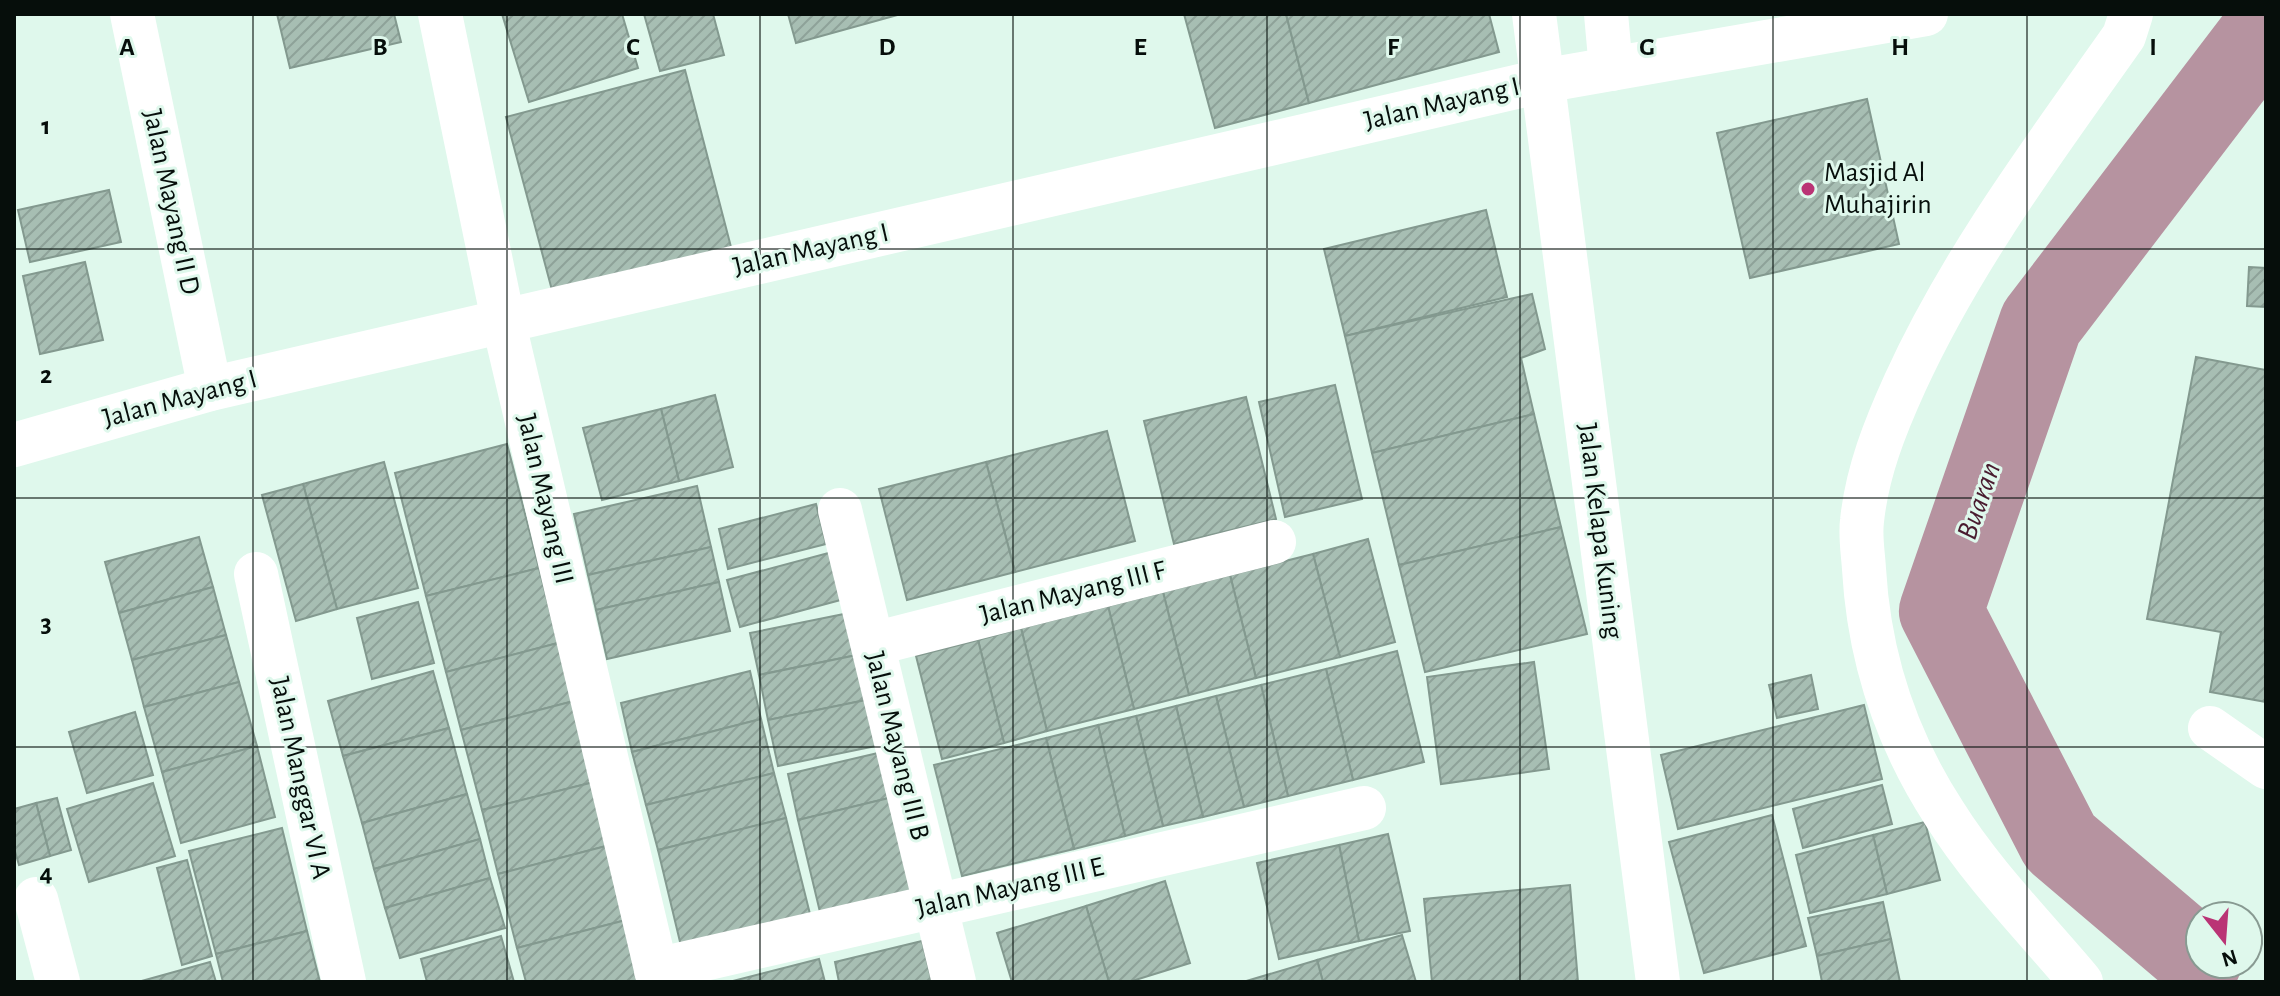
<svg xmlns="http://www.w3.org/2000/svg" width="2280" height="996" font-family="'Alegreya Sans',sans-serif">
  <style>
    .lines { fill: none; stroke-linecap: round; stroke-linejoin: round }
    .river { stroke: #b693a0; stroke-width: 84 }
    .building { fill: url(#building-hatch); stroke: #83998f; stroke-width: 2 }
    .minor { stroke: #fff; stroke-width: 44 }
    .grid { fill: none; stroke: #060e0b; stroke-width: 2; stroke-opacity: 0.55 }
    .poi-dot { fill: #ba3475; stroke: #dff8ec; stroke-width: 3 }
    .labels { text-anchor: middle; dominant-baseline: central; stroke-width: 6; stroke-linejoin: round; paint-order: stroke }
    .street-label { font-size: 28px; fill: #060e0b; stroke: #dff8ec }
    .poi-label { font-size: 28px; fill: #060e0b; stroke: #dff8ec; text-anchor: start }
    .water-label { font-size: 30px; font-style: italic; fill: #491b2f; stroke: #dff8ec }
    .grid-label { font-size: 26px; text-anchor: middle; font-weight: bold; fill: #060e0b; stroke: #dff8ec; stroke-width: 6; stroke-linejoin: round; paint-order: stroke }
  </style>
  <defs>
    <pattern id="building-hatch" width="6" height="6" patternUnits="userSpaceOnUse" patternTransform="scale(2)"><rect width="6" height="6" fill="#a7beb3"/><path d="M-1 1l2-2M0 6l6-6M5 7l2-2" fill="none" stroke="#8ea299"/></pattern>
  </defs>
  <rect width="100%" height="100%" fill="#dff8ec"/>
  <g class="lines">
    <polyline class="river" points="2200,961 2060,842 1941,611 2041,323 2266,28"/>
  </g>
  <g class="building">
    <polygon points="277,14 394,14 401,42 290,68"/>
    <polygon points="502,14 622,14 638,68 529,102"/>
    <polygon points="644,14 713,14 724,55 660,71"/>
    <polygon points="788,14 901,14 796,43"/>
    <polygon points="1184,14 1286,14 1309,103 1215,128"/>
    <polygon points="1286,14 1489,14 1499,52 1309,103"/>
    <polygon points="685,70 731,247 553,294 506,117"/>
    <polygon points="1867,99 1899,244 1750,278 1717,133"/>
    <polygon points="109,190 121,242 30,262 18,210"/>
    <polygon points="1486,210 1507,297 1345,336 1324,249"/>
    <polygon points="85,262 103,340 40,354 23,276"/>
    <polygon points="2249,267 2266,268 2266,307 2247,306"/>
    <polygon points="1532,294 1545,349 1521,358 1534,414 1372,453 1345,336"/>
    <polygon points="2196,357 2266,370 2266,702 2210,692 2221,632 2147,619"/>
    <polygon points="1335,385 1362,499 1285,517 1259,402"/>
    <polygon points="715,395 733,467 679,481 661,409"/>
    <polygon points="1246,397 1276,519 1174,544 1144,421"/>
    <polygon points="661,409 679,481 602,500 583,428"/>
    <polygon points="1534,414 1561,527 1399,565 1372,453"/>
    <polygon points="1107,431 1135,541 1015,572 986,462"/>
    <polygon points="507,444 539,568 426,596 395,473"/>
    <polygon points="384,462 418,588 337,609 303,484"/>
    <polygon points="986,462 1015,572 907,600 879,489"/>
    <polygon points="303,484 337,609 296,621 262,495"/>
    <polygon points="697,486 711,547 588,575 574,514"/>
    <polygon points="816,504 826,544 728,569 719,529"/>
    <polygon points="1561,527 1587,634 1425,672 1399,565"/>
    <polygon points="199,537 213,587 119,613 105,562"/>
    <polygon points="1368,539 1395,642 1340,657 1313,554"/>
    <polygon points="711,547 719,582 596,610 588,575"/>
    <polygon points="836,551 848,598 740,627 727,580"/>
    <polygon points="1313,554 1340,657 1256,678 1230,575"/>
    <polygon points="539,568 558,643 446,672 426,596"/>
    <polygon points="1230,575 1256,678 1189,695 1163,592"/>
    <polygon points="719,582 730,631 607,659 596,610"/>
    <polygon points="213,587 226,635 132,660 119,613"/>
    <polygon points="1163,592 1189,695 1134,709 1108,606"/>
    <polygon points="418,602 434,663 372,679 357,618"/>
    <polygon points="1108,606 1134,709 1047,731 1021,628"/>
    <polygon points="849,613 857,655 759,675 750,633"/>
    <polygon points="1021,628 1047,731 1004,743 978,640"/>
    <polygon points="226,635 239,682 144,707 132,660"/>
    <polygon points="978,640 1004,743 942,759 916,656"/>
    <polygon points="558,643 574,701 461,730 446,672"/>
    <polygon points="1397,651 1424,762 1353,780 1326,669"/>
    <polygon points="857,655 866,700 768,720 759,675"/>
    <polygon points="1534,662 1549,769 1441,784 1427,677"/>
    <polygon points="1326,669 1353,780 1288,796 1261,685"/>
    <polygon points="433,671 449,728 343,756 328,701"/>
    <polygon points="750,671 761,719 632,752 621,703"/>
    <polygon points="1811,675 1818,709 1777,718 1769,685"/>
    <polygon points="239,682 257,746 162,772 144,707"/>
    <polygon points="1261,685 1288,796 1244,807 1216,696"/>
    <polygon points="1216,696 1244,807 1203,817 1176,706"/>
    <polygon points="866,700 876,746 778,766 768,720"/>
    <polygon points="574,701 594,782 482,810 461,730"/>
    <polygon points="1864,705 1882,779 1678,829 1661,755"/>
    <polygon points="1176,706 1203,817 1163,826 1136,716"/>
    <polygon points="135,712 153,775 87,793 69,732"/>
    <polygon points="1136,716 1163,826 1125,836 1098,725"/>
    <polygon points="761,719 774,773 646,805 632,752"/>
    <polygon points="1098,725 1125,836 1074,849 1046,738"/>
    <polygon points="449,728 467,794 362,823 343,756"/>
    <polygon points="1046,738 1074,849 962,876 934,765"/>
    <polygon points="257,746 275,817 181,843 162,772"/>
    <polygon points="878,753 889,798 798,820 788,774"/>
    <polygon points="774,773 786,818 658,850 646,805"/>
    <polygon points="594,782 610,845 498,874 482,810"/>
    <polygon points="153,783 175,856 89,882 67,809"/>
    <polygon points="1882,785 1892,824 1803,848 1793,809"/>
    <polygon points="467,794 480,839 374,869 362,823"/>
    <polygon points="57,798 71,850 50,856 36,803"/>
    <polygon points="889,798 911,891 820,912 798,820"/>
    <polygon points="36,803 50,856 19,865 14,848 14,809"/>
    <polygon points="1772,815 1806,946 1704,973 1669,842"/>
    <polygon points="786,818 810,914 681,946 658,850"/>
    <polygon points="1925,822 1940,880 1887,894 1873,835"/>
    <polygon points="282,828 307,931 216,954 189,851"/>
    <polygon points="1388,834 1410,931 1359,941 1339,845"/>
    <polygon points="1873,835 1887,894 1810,913 1796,855"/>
    <polygon points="480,839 490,878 385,908 374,869"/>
    <polygon points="610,845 630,919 517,948 498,874"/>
    <polygon points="1339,845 1359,941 1279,959 1257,863"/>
    <polygon points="187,860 212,956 182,965 157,868"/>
    <polygon points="490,878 505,928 400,958 385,908"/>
    <polygon points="1165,881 1190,963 1129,982 1109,982 1086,906"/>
    <polygon points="1570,885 1578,982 1432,982 1424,899"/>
    <polygon points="1883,902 1891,939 1817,956 1808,918"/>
    <polygon points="1086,906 1109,982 1012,982 997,933"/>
    <polygon points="630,919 645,982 526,982 517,948"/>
    <polygon points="307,931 320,982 223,982 216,954"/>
    <polygon points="1402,935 1416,982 1323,982 1317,960"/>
    <polygon points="501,936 514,982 427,982 421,959"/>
    <polygon points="1891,939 1900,982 1822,982 1817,956"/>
    <polygon points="922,941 932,982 839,982 835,962"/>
    <polygon points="819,959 825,982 729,982"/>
    <polygon points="1317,960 1323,982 1243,982"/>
    <polygon points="210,962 216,982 138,982"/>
  </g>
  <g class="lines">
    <g class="minor">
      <polyline points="132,14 210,389"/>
      <polyline points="440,14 503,320 659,982"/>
      <polyline points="1534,14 1658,982"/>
      <polyline points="1606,14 1611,69"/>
      <polyline points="14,445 210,389 1542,81 1926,14"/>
      <polyline points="840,510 954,982"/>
      <polyline points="256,574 344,982"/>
      <polyline points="873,644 1274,542"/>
      <polyline points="2210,728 2266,767"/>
      <polyline points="36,899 58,982"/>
      <polyline points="656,970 1364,808"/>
      <path d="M2081,982C2035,927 1982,874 1944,813C1896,739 1869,657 1864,569C1863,553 1860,536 1862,521C1867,472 1885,427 1905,383C1962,258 2045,148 2124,36L2131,14"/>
    </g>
  </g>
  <path class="grid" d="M253,14V982M507,14V982M760,14V982M1013,14V982M1267,14V982M1520,14V982M1773,14V982M2027,14V982M14,249H2266M14,498H2266M14,747H2266"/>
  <circle class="poi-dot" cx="1808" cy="189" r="8"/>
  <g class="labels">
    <g class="street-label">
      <text transform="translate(1442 104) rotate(-13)">Jalan Mayang I</text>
      <text transform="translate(171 202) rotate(78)">Jalan Mayang II D</text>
      <text transform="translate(811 250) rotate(-13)">Jalan Mayang I</text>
      <text transform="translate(180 399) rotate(-15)">Jalan Mayang I</text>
      <text transform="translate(545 499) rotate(77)">Jalan Mayang III</text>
      <text transform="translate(1600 531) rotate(83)">Jalan Kelapa Kuning</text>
      <text transform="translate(1073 593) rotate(-14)">Jalan Mayang III F</text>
      <text transform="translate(897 746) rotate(76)">Jalan Mayang III B</text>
      <text transform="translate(300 778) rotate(78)">Jalan Manggar VI A</text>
      <text transform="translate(1010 888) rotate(-13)">Jalan Mayang III E</text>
    </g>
    <g class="poi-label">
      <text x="1824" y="173">Masjid Al<tspan x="1824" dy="32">Muhajirin</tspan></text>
    </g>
    <g class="water-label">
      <text transform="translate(1979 501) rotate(-71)">Buaran</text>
    </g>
  </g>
  <g class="grid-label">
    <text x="127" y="55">A</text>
    <text x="380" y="55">B</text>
    <text x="633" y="55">C</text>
    <text x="887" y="55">D</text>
    <text x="1140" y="55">E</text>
    <text x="1393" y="55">F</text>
    <text x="1647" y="55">G</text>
    <text x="1900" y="55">H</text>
    <text x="2153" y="55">I</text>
    <text x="46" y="134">1</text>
    <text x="46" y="383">2</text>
    <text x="46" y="632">3</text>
    <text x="46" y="881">4</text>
  </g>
  <rect width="2280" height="996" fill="none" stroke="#060e0b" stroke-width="32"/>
  <g transform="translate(2224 940) rotate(163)"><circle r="38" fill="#dff8ec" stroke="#889a92" stroke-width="2"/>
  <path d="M0-6L14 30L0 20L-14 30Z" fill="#ba3475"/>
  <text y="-12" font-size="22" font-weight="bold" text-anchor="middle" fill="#060e0b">N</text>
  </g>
</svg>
